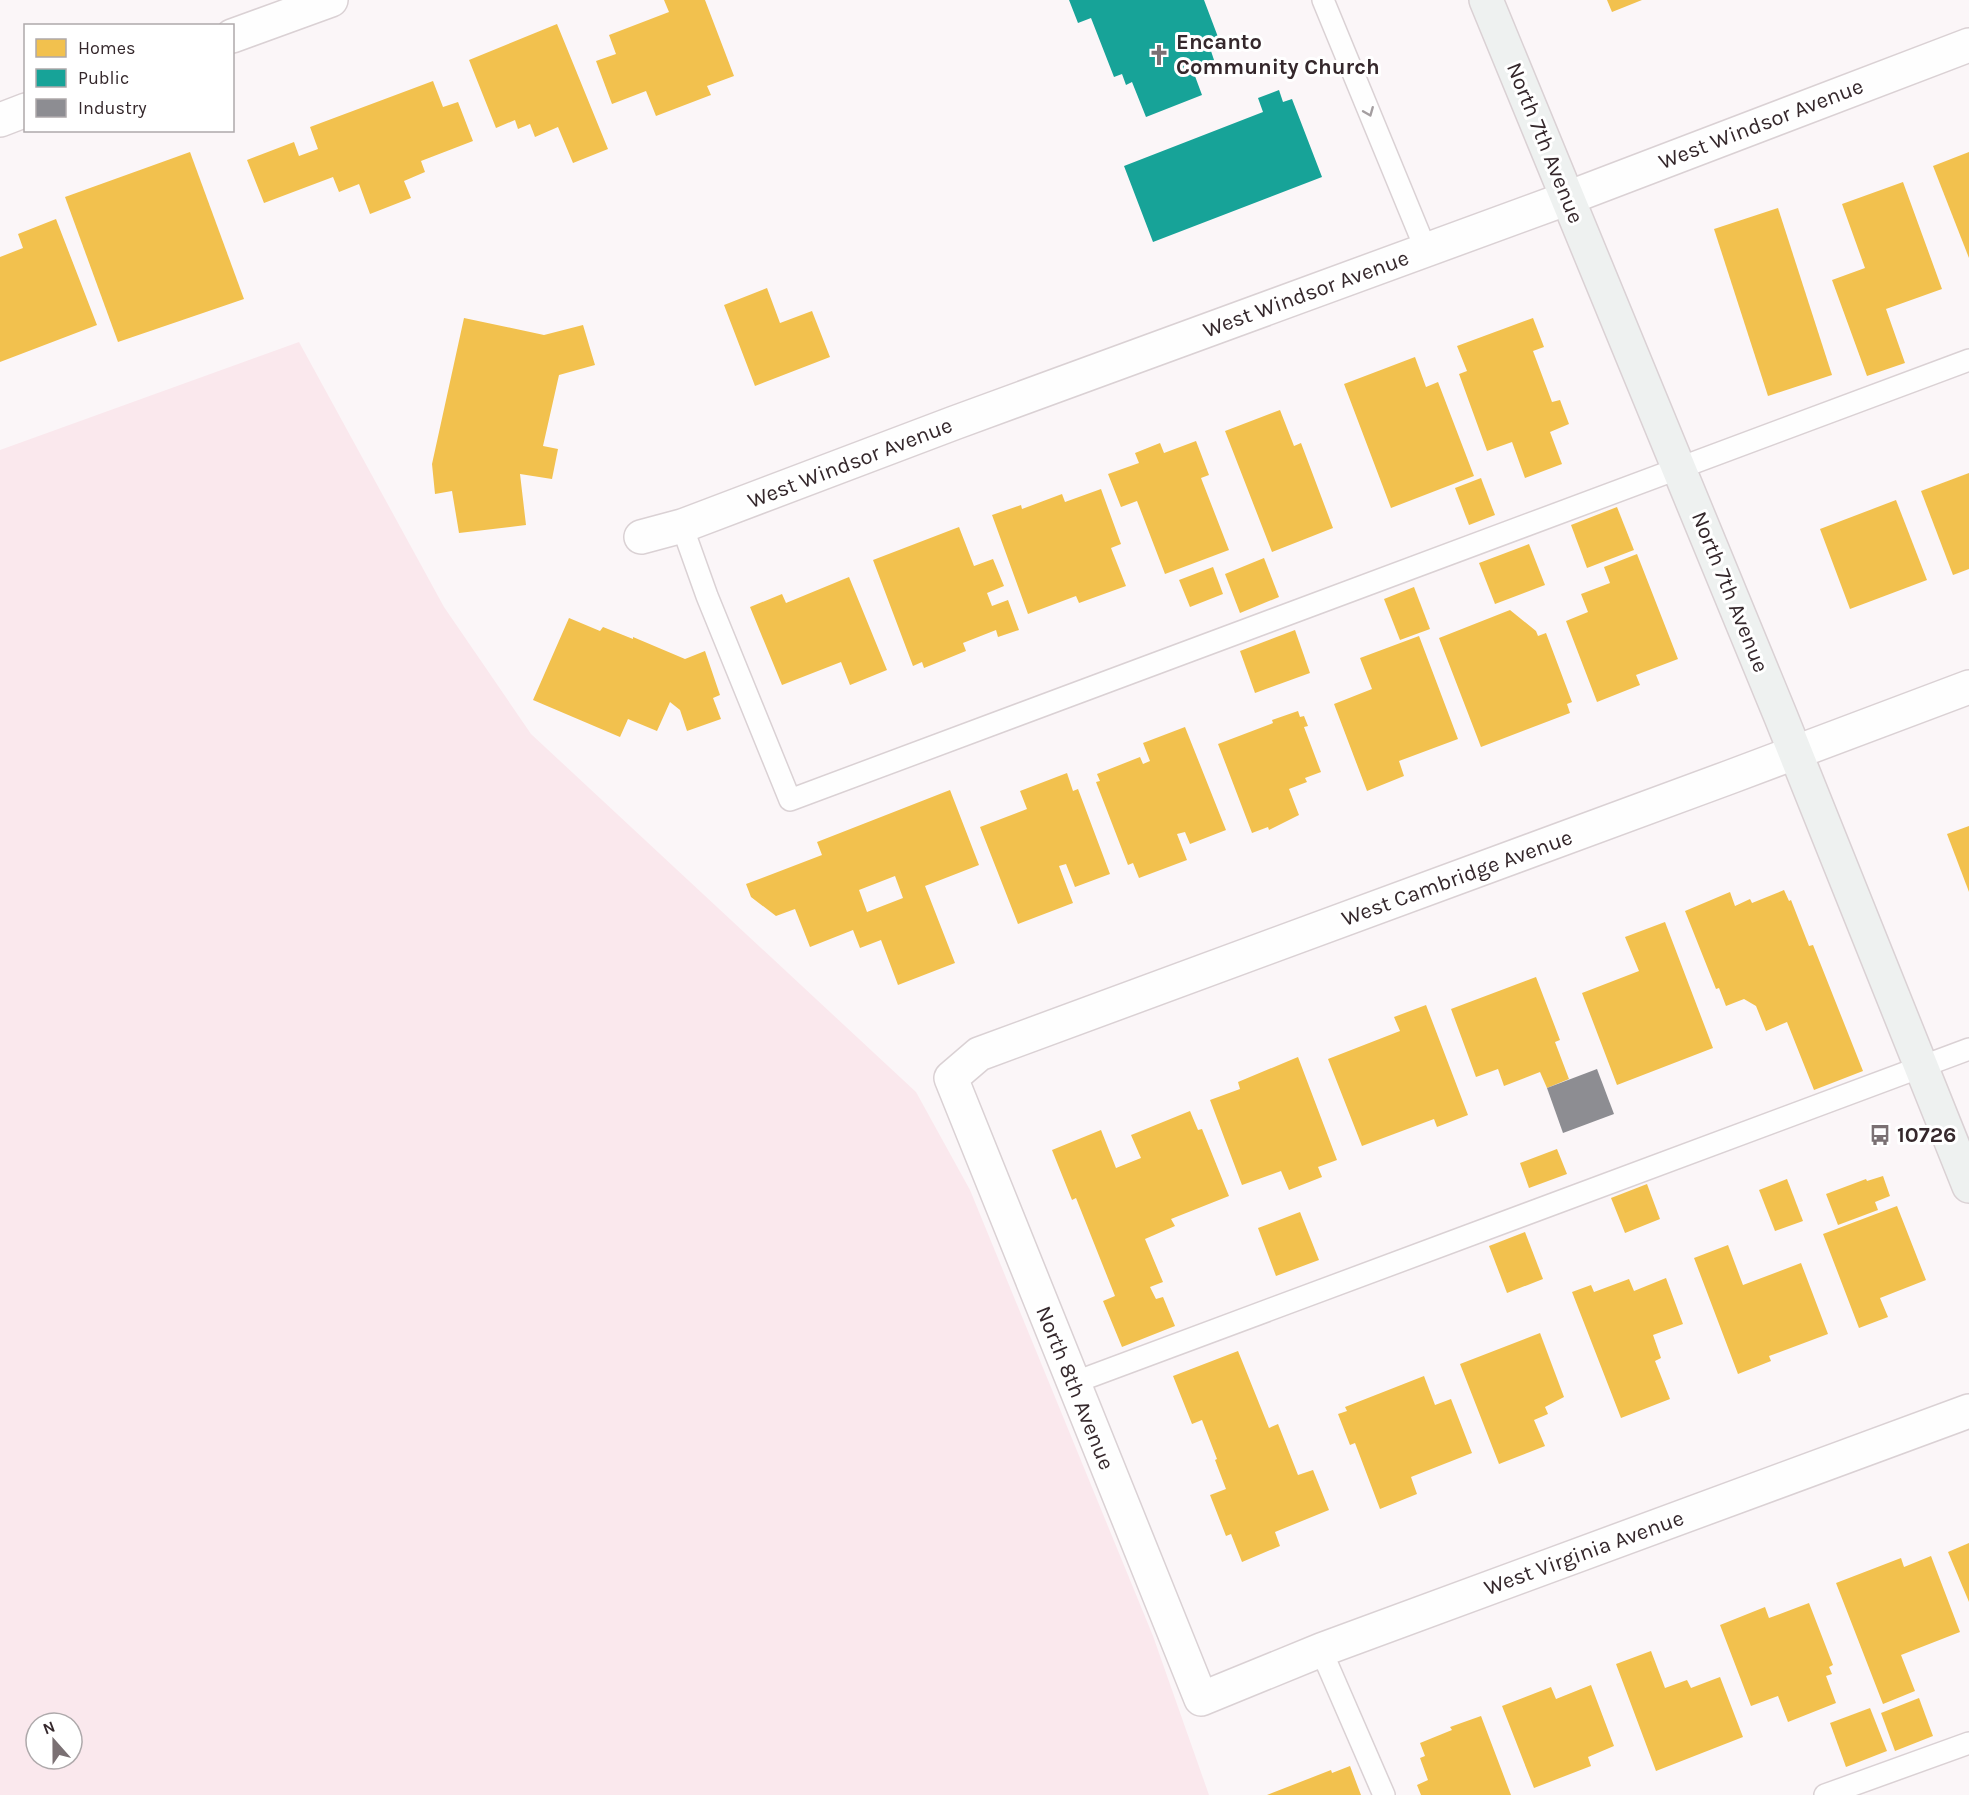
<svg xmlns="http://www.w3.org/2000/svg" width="1969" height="1795" font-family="Karla,sans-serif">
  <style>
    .green { fill: #fae8ed; fill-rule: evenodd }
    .homes { fill: #f2c14e; fill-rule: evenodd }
    .public { fill: #17a398 }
    .industry { fill: #8d8d92 }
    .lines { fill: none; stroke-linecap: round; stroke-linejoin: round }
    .service-casing { stroke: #dad1d4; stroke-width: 24 }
    .minor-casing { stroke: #dad1d4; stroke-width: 36 }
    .secondary-casing { stroke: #dad1d4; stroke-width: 36 }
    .service { stroke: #fefefe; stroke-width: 21 }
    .minor { stroke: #fefefe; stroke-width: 33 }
    .secondary { stroke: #eef1f0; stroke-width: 33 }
    .oneway { stroke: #a49ea0 }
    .labels { text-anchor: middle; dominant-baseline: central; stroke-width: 6; stroke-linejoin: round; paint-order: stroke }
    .poi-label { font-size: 22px; font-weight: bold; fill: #35282c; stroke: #fff; text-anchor: start }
    .street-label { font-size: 22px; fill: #35282c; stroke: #fff }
  </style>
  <rect width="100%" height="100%" fill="#fbf6f8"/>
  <path class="green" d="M299,342L444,607L531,734L916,1092L970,1190L1153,1636L1209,1795H0V450ZM36,1723H72V1759H36Z"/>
  <g class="homes">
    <polygon points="664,0 705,0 734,76 707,86 711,95 656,116 646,91 612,104 596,61 616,54 609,35 669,12"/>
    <polygon points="1607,0 1642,0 1612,12"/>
    <polygon points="557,24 608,149 573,163 558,127 535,137 530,124 518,129 515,120 496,128 469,60"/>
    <polygon points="433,81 443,107 458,102 473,141 421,161 425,172 404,181 411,198 370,214 359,184 339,192 333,177 264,203 247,160 294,142 299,156 318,149 310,127"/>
    <polygon points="190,152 244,299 118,342 65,197"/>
    <polygon points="1969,152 1969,258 1933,166"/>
    <polygon points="1903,182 1942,289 1886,309 1905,363 1867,376 1832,280 1865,268 1842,204"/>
    <polygon points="1778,208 1832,375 1768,396 1714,229"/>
    <polygon points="56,219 97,325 0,362 0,257 23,248 18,234"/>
    <polygon points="767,288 780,323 812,311 830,357 755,386 724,305"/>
    <polygon points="464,318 544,335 583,325 595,365 559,375 543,446 558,449 552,479 520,474 526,525 459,533 452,491 435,494 432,464"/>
    <polygon points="1533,318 1544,347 1533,351 1552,402 1560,400 1569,424 1550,432 1562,464 1525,478 1512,442 1487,451 1459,374 1467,371 1457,346"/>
    <polygon points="1415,357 1426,387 1438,382 1474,476 1391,508 1344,384"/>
    <polygon points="1280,410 1294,446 1301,443 1333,528 1272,552 1225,431"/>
    <polygon points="1196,441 1209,475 1201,478 1229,550 1165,574 1137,501 1121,507 1108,474 1139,463 1135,453 1160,443 1164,453"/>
    <polygon points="1969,473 1969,569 1953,575 1921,491"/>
    <polygon points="1481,478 1495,515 1469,525 1455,488"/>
    <polygon points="1101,489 1121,544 1111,548 1126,586 1079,603 1076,596 1028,614 992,515 1021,505 1022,509 1062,494 1065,502"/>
    <polygon points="1896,500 1927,580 1850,609 1820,529"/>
    <polygon points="1617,507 1634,550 1587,568 1571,525"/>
    <polygon points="959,527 974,566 993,559 1004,586 987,593 992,606 1008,600 1019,630 998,637 996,630 963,643 966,651 924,668 922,662 913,666 873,560"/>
    <polygon points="1529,544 1545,585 1495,604 1479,563"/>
    <polygon points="1637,554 1678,659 1636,675 1640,685 1597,702 1566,621 1588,612 1581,594 1610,583 1604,567"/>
    <polygon points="1264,558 1279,597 1240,613 1225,574"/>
    <polygon points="1213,567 1223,594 1190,607 1179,580"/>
    <polygon points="849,577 887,670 850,685 841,662 782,685 750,607 782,594 786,603"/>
    <polygon points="1414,587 1430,629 1400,640 1384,599"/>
    <polygon points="1510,610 1536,631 1538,636 1546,633 1572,702 1567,704 1570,713 1481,747 1439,638"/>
    <polygon points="569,618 600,631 603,627 633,639 633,637 685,659 705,651 720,695 713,698 721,719 687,731 680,710 670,702 657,731 628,719 620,737 533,700"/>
    <polygon points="1295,630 1310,673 1255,693 1240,651"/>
    <polygon points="1419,636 1458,739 1399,761 1404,776 1367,791 1334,704 1372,689 1360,658"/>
    <polygon points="1298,711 1300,717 1304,716 1308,726 1304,727 1321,772 1305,778 1307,782 1289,789 1299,815 1269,830 1268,827 1252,833 1218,744 1273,723 1272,720"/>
    <polygon points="1185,727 1226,830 1190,844 1185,832 1177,834 1187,860 1139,878 1133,863 1128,865 1096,782 1100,781 1097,774 1140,757 1143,764 1150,761 1143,743"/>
    <polygon points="1067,773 1073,791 1078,789 1110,874 1075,887 1066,864 1059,866 1073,903 1018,924 980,827 1027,809 1020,791"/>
    <path d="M950,790L979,865L925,886L955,963L898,985L881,940L860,948L853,930L810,947L795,909L776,916L751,897L746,884L822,855L817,842ZM895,876L903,898L867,912L859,890Z"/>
    <polygon points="1969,826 1969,892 1947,834"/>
    <polygon points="1784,890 1789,901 1791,900 1809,946 1813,945 1863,1071 1814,1090 1787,1022 1766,1031 1756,1006 1744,999 1726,1006 1719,988 1716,989 1685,911 1730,892 1735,906 1750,899 1752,903"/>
    <polygon points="1665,922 1713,1048 1617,1085 1582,993 1639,971 1625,937"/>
    <polygon points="1536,977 1560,1040 1555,1042 1569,1079 1547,1088 1540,1072 1504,1086 1498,1069 1476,1077 1451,1009"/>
    <polygon points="1426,1005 1468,1115 1437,1127 1434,1119 1362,1146 1328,1059 1400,1031 1394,1017"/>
    <polygon points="1298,1057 1337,1160 1318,1167 1322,1177 1289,1190 1281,1171 1242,1185 1210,1100 1240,1089 1238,1082"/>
    <polygon points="1190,1111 1198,1130 1202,1129 1229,1196 1171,1219 1175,1226 1145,1239 1163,1282 1150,1287 1156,1299 1163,1297 1175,1326 1122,1347 1103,1301 1115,1296 1076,1198 1072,1200 1052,1150 1101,1130 1116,1168 1141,1158 1131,1135"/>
    <polygon points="1557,1149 1567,1174 1529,1188 1520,1163"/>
    <polygon points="1883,1176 1890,1196 1875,1202 1878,1210 1838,1225 1826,1194 1866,1179 1867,1181"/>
    <polygon points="1787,1179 1803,1221 1775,1231 1759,1190"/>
    <polygon points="1647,1184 1660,1219 1625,1233 1611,1198"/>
    <polygon points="1897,1206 1926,1280 1880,1298 1888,1317 1859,1328 1823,1234"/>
    <polygon points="1300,1212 1319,1260 1276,1276 1258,1228"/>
    <polygon points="1525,1232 1543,1279 1507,1293 1489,1246"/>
    <polygon points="1728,1245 1743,1285 1801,1263 1828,1334 1769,1356 1771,1361 1738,1374 1694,1258"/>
    <polygon points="1666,1278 1683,1324 1653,1335 1661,1358 1655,1361 1670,1399 1621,1418 1572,1292 1591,1285 1594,1292 1629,1279 1634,1291"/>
    <polygon points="1540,1333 1564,1397 1545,1407 1548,1414 1534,1420 1545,1446 1499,1464 1460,1364"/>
    <polygon points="1238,1351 1269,1428 1278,1424 1298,1475 1313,1470 1329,1510 1275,1532 1280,1546 1242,1562 1231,1534 1226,1536 1210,1495 1226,1489 1215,1460 1217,1459 1202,1420 1192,1424 1173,1376"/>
    <polygon points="1424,1376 1435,1405 1451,1399 1472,1453 1411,1477 1417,1494 1380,1509 1355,1443 1350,1445 1338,1414 1347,1411 1345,1407"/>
    <polygon points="1969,1543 1969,1602 1948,1552"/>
    <polygon points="1931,1556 1960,1632 1901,1655 1915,1691 1883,1704 1836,1583 1901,1558 1904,1567"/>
    <polygon points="1809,1603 1833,1665 1829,1667 1832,1674 1826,1676 1836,1703 1788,1722 1778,1696 1751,1706 1720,1625 1765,1607 1769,1618"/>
    <polygon points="1651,1651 1665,1688 1687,1680 1691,1688 1720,1677 1743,1737 1656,1771 1616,1664"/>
    <polygon points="1591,1685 1614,1746 1588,1757 1591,1766 1534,1788 1502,1706 1551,1687 1556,1699"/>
    <polygon points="1919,1698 1933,1736 1895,1751 1881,1713"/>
    <polygon points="1870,1708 1887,1751 1846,1767 1830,1723"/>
    <polygon points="1481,1716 1511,1795 1421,1795 1417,1785 1428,1780 1420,1758 1425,1756 1420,1743 1452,1730 1450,1727"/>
    <polygon points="1350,1766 1361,1795 1267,1795 1331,1770 1332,1773"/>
  </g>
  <g class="public">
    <polygon points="1069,0 1204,0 1218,37 1211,40 1215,49 1211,51 1214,60 1192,68 1202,95 1146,117 1132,82 1126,85 1122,74 1114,77 1091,18 1078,23"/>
    <polygon points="1279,90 1283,102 1292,99 1322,177 1153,242 1124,166 1263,112 1258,98"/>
  </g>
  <polygon class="industry" points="1597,1069 1614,1114 1563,1133 1547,1088"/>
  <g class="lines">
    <defs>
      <g id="service">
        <polyline points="1323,0 1426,250"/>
        <polyline points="682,526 707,596 790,800 1969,360"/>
        <polyline points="1073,1383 1969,1049"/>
        <polyline points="1321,1650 1384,1795"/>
        <polyline points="1825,1795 1969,1743"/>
      </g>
      <g id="minor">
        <polyline points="232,36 331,0"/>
        <polyline points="0,120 26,110"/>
        <polyline points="641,537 682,526 954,423 1568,198 1969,45"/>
        <polyline points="1969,687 1730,777 979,1054 951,1078 1201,1699 1321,1650 1969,1411"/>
      </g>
      <polyline id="secondary" points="1486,0 1781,717 1969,1186"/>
    </defs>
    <use href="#service" class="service-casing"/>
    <use href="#minor" class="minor-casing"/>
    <use href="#secondary" class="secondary-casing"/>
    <use href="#service" class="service"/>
    <use href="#minor" class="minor"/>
    <use href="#secondary" class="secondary"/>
  </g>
  <defs><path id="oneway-chevron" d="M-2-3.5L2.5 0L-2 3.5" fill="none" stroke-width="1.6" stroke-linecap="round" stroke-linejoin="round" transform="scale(1.5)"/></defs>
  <use class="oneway" href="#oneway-chevron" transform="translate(1369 112) rotate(68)"/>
  <defs>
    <symbol id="church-bare" viewBox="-9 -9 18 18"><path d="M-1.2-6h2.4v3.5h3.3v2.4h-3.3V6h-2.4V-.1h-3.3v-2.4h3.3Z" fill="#7a7073" stroke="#fff" stroke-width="2.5" paint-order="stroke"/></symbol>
    <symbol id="bus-bare" viewBox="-9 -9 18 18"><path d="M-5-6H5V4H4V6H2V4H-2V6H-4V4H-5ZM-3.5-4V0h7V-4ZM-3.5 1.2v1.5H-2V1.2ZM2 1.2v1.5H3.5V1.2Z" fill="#7a7073" stroke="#fff" stroke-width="2.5" paint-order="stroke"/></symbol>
  </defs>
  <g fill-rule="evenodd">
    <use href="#church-bare" x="1144" y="40" width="30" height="30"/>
    <use href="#bus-bare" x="1865" y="1120" width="30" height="30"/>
  </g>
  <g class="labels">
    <g class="poi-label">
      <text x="1176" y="42">Encanto<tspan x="1176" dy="25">Community Church</tspan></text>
      <text x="1897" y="1135">10726</text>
    </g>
    <g class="street-label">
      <text transform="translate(1761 124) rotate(-21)">West Windsor Avenue</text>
      <text transform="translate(1545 143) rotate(68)">North 7th Avenue</text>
      <text transform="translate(1306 294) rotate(-20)">West Windsor Avenue</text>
      <text transform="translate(850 463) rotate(-21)">West Windsor Avenue</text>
      <text transform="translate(1730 592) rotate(68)">North 7th Avenue</text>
      <text transform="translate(1457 878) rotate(-20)">West Cambridge Avenue</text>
      <text transform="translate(1075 1388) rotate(68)">North 8th Avenue</text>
      <text transform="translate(1584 1553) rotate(-20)">West Virginia Avenue</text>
    </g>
  </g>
  <rect x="24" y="24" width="210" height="108" fill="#ffffff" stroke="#aea9ab" stroke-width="1.5"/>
  <rect x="36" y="39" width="30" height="18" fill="#f2c14e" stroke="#aea9ab" stroke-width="1.5"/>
  <text x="78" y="54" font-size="18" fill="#35282c">Homes</text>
  <rect x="36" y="69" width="30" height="18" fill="#17a398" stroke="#aea9ab" stroke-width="1.5"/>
  <text x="78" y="84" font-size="18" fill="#35282c">Public</text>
  <rect x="36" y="99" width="30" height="18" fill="#8d8d92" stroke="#aea9ab" stroke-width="1.5"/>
  <text x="78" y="114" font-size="18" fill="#35282c">Industry</text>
  <g transform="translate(54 1741) rotate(339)"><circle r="28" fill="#ffffff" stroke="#aea9ab" stroke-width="1.5"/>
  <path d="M0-4.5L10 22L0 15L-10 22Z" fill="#7a7073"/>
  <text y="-9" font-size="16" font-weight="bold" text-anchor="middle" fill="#35282c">N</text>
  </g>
</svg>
